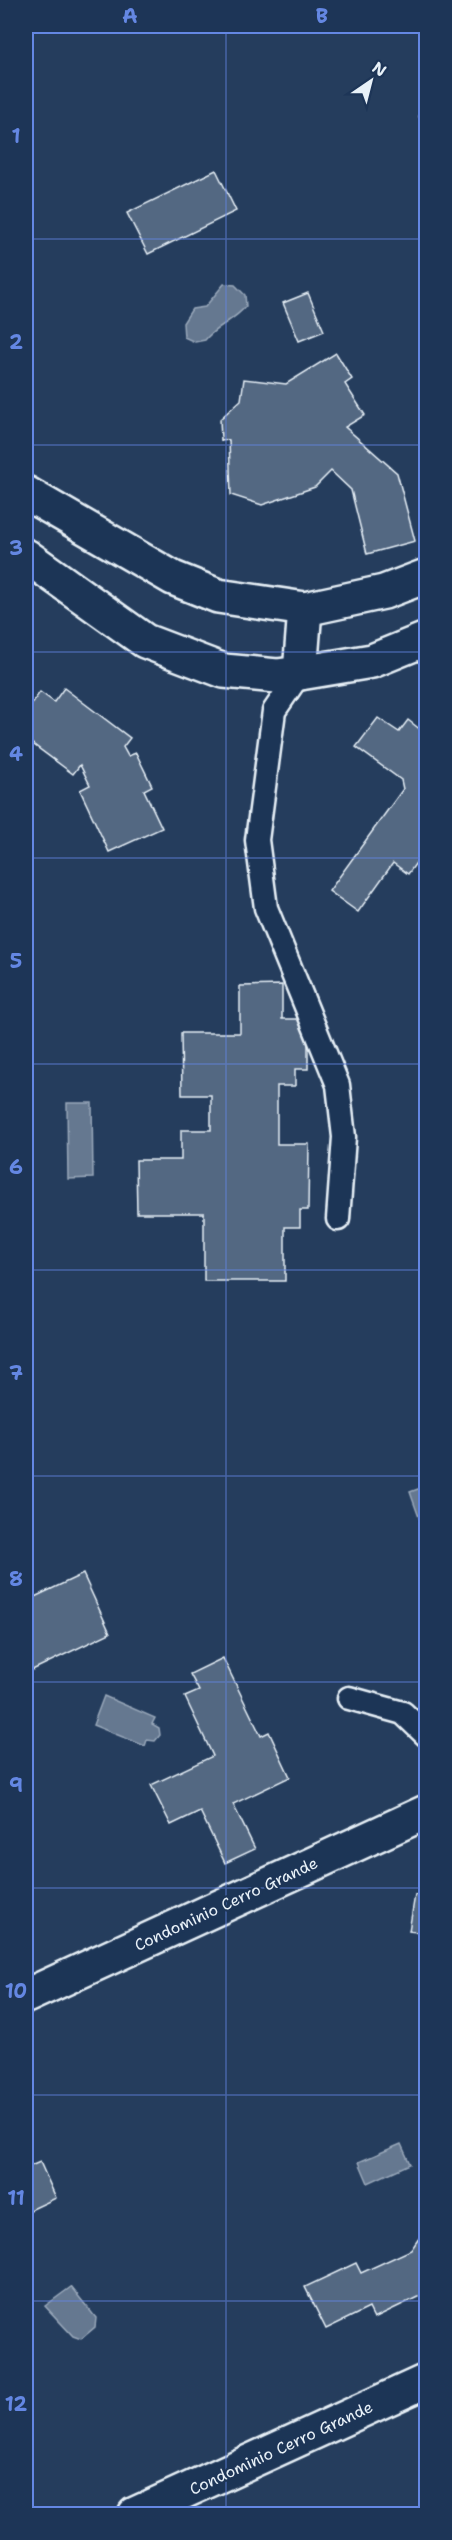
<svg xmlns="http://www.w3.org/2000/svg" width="452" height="2540" font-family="'Shantell Sans',sans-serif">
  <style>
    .water { fill: #657890; stroke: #99a8ba; stroke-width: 1.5 }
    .building { fill: #536782; stroke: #e8f1f8; stroke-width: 1.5 }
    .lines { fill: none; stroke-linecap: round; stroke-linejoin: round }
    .service-casing { stroke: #e8f1f8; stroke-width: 27 }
    .minor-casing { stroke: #e8f1f8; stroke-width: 38 }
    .service { stroke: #1d3557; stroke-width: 22 }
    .minor { stroke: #1d3557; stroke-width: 33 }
    .grid { fill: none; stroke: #6487e3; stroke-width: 1.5; stroke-opacity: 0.55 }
    .labels { text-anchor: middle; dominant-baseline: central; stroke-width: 4.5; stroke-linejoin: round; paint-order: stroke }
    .street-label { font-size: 16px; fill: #e8f1f8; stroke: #1d3557 }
    .neatline { fill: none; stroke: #6487e3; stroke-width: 2 }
    .grid-label { font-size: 20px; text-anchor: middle; font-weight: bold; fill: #6487e3 }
  </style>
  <rect width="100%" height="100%" fill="#253d5d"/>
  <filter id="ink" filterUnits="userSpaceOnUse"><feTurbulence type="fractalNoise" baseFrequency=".0167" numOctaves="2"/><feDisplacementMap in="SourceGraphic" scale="12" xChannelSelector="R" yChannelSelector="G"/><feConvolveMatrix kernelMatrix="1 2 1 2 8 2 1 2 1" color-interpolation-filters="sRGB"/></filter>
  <g filter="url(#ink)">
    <g class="water">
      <path d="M224,284L235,285L245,295L246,306C234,321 217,325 205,340L195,342L184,337L183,323L192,309L205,307Z"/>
      <polygon points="67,1103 92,1103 93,1178 68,1179"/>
      <polygon points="426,1486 426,1537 410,1492"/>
      <polygon points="104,1696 155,1718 152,1724 159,1728 160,1735 155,1741 147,1740 145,1746 93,1725"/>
      <polygon points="401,2144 410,2164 368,2183 359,2162"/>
      <polygon points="71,2287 96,2318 95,2327 81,2339 73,2336 45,2306"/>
    </g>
    <g class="building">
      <polygon points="426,74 426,119 419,117"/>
      <polygon points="216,170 236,211 148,254 127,213"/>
      <polygon points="308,293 324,331 299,341 283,303"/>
      <polygon points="336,353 352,379 345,384 365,415 345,427 397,473 415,541 367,554 351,490 331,471 315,487 262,505 231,495 229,440 221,441 220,419 241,400 244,379 286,384"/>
      <polygon points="64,688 130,738 123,747 128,756 136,753 152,786 144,790 162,828 109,852 80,790 90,785 80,765 73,774 26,739 26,712 40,692 54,702"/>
      <polygon points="378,718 399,732 408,720 426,734 426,849 408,874 393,863 358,912 329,891 403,789 401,780 356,747"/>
      <polygon points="282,985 282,1019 308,1019 308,1069 295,1069 295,1086 277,1086 277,1144 309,1144 308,1210 300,1210 300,1227 285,1227 285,1281 204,1281 204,1213 137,1213 136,1160 181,1160 181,1130 211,1130 211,1095 182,1095 181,1033 240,1033 240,986"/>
      <polygon points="83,1574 110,1633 26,1673 26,1601"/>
      <polygon points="223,1658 261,1736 269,1732 290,1777 233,1804 255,1849 225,1863 200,1811 171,1825 151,1785 213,1756 185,1697 199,1691 190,1674"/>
      <polygon points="415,1895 426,1897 426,1933 409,1931"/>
      <polygon points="40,2162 56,2198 26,2212 26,2168"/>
      <polygon points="426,2228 426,2293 374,2318 369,2308 326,2329 305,2287 356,2263 361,2273 411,2250"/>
    </g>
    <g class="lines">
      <defs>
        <g id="service">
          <polyline points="300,673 274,711 257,840 266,908 338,1085 344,1137 338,1219"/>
          <polyline points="349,1698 403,1713 426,1735"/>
        </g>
        <g id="minor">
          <polyline points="26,493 173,578 218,596 305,609 384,592 426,576"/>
          <polyline points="26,556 145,641 224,671 277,676 300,673 372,661 426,639"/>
          <polyline points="300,673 305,609"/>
          <polyline points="26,1996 426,1812"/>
          <polyline points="135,2514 426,2381"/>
        </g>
      </defs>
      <use href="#service" class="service-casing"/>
      <use href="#minor" class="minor-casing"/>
      <use href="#service" class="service"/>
      <use href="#minor" class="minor"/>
    </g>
  </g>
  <path class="grid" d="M226,26V2514M26,239H426M26,445H426M26,652H426M26,858H426M26,1064H426M26,1270H426M26,1476H426M26,1682H426M26,1888H426M26,2095H426M26,2301H426"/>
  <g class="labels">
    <g class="street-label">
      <text transform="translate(226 1904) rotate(-25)">Condominio Cerro Grande</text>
      <text transform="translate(281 2448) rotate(-25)">Condominio Cerro Grande</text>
    </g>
  </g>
  <rect width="452" height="2540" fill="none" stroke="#1d3557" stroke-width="66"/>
  <g transform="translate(371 81) rotate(35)" stroke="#1d3557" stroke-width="4.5" paint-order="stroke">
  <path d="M0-4.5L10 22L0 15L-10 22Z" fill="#e8f1f8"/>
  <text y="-9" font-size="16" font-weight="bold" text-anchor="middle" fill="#e8f1f8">N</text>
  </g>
  <rect x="33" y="33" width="386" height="2474" class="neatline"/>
  <g class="grid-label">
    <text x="130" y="23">A</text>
    <text x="322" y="23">B</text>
    <text x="16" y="143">1</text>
    <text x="16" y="349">2</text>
    <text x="16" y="555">3</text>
    <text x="16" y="761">4</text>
    <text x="16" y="968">5</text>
    <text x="16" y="1174">6</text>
    <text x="16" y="1380">7</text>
    <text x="16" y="1586">8</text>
    <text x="16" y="1792">9</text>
    <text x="16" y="1998">10</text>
    <text x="16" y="2205">11</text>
    <text x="16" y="2411">12</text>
  </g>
</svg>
